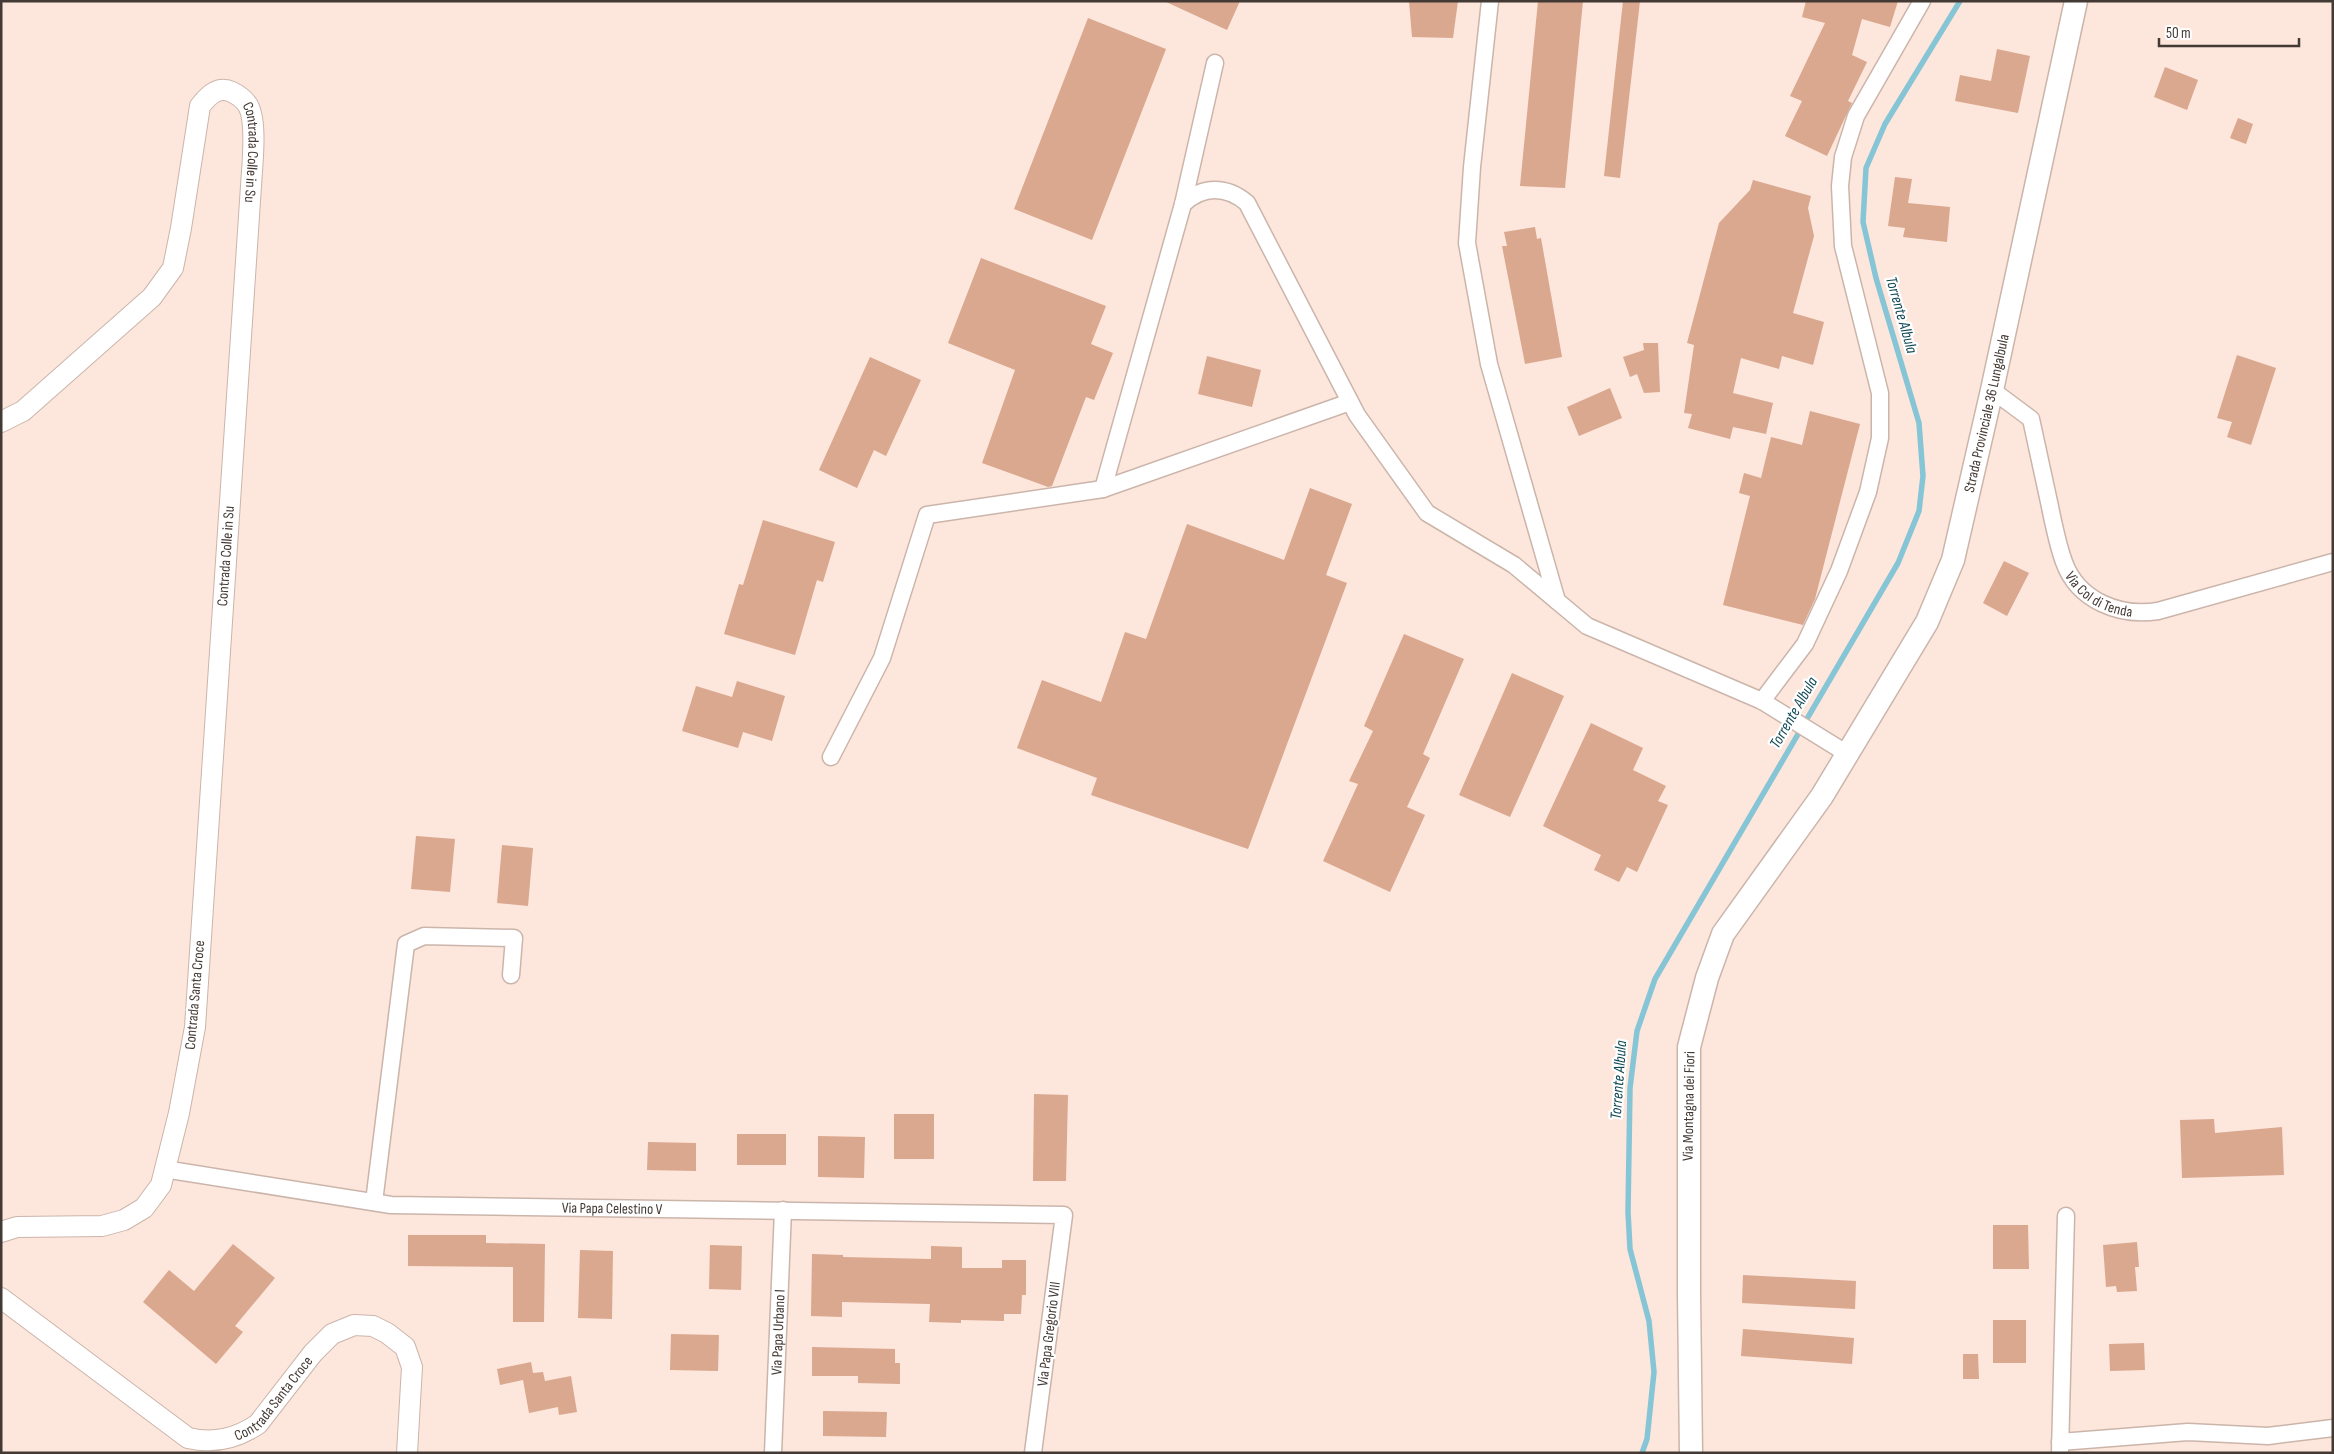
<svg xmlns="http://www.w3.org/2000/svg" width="2334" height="1454" font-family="'Sofia Sans Condensed',sans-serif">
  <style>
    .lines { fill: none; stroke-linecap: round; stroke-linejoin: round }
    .stream { stroke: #85c5d6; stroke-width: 5.5 }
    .building { fill: #daa78f }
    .minor-casing { stroke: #cbb5ab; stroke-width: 19 }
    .tertiary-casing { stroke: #cbb5ab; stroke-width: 22 }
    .secondary-casing { stroke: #cbb5ab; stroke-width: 25 }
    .minor { stroke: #fff; stroke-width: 16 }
    .tertiary { stroke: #fff; stroke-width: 20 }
    .secondary { stroke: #fff; stroke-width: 22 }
    .labels { text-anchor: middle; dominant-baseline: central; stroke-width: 4.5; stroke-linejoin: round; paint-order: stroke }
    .street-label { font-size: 15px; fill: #433a35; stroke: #fff }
    .water-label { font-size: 16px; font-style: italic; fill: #124a56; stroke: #fff }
  </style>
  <rect width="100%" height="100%" fill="#fde6db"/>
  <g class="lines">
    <polyline class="stream" points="1642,1453 1647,1439 1654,1372 1649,1321 1630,1249 1628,1212 1630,1088 1637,1031 1655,979 1898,563 1919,511 1923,476 1919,423 1876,278 1863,222 1866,168 1885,124 1960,1"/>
  </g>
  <g class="building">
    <polygon points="1164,1 1240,1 1227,30"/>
    <polygon points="1409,1 1458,1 1453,38 1412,37"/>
    <polygon points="1538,1 1583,1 1565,188 1520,186"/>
    <polygon points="1623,1 1640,1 1620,178 1604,176"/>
    <polygon points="1806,1 1898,1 1890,27 1862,19 1852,55 1867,62 1848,101 1852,103 1827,156 1785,136 1802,101 1790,96 1825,23 1802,17"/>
    <polygon points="1088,18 1166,49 1092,240 1014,209"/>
    <polygon points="1997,49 2030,56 2018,113 1955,101 1960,75 1991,81"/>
    <polygon points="2165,67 2198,80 2187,110 2154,97"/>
    <polygon points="2238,118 2253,124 2246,144 2230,138"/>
    <polygon points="1895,177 1912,179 1908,203 1950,207 1947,242 1903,237 1905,228 1888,226"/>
    <polygon points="1753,180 1811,196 1808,208 1814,236 1793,313 1824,322 1813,365 1782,356 1779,369 1741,358 1733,393 1773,403 1766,434 1733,427 1730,439 1688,428 1692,414 1684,413 1694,345 1687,343 1719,223 1750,190"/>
    <polygon points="1535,227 1537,239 1541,238 1562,357 1525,364 1502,246 1507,246 1504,232"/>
    <polygon points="981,258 1106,306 1091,344 1113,353 1094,400 1086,397 1052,486 1048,487 982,463 1015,370 948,343"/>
    <polygon points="1643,343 1658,343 1660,392 1644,393 1637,374 1630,377 1623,357 1644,350"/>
    <polygon points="2237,355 2276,368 2251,445 2227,437 2232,422 2217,418"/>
    <polygon points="1207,356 1261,370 1252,407 1198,394"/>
    <polygon points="870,357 921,380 886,456 874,450 857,488 819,470"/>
    <polygon points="1610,388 1622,418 1579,436 1567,407"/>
    <polygon points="1810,411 1860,424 1815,599 1803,625 1723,605 1750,496 1739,493 1744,473 1761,478 1771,437 1802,445"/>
    <polygon points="1310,488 1352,504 1326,575 1347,583 1248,849 1091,795 1097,778 1017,748 1042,680 1101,702 1125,632 1146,639 1187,524 1284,560"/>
    <polygon points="763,520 835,542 823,582 817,580 795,655 724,634 739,584 743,585"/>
    <polygon points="2004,561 2029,573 2007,616 1983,603"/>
    <polygon points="1404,634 1464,659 1423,754 1430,758 1407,807 1425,815 1390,892 1323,861 1358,784 1349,781 1373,731 1364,726"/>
    <polygon points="1512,673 1564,696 1510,817 1459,795"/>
    <polygon points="737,681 785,696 772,741 743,732 738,748 682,731 696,686 732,697"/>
    <polygon points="1591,723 1643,748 1633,770 1666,786 1658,801 1668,805 1637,872 1627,867 1619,882 1594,870 1601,855 1543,826"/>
    <polygon points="416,836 455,839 450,892 411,889"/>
    <polygon points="502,845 533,848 528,906 497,903"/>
    <polygon points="1034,1094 1068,1095 1066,1181 1033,1181"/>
    <rect x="894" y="1114" width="40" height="45"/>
    <polygon points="2214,1119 2215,1133 2282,1127 2284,1175 2182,1178 2180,1120"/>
    <rect x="737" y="1134" width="49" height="31"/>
    <polygon points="818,1136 865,1137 864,1178 818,1177"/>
    <polygon points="648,1142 696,1143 696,1171 647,1170"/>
    <polygon points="1993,1225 2028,1225 2029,1269 1993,1269"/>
    <polygon points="408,1235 486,1235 486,1243 545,1244 544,1322 513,1322 513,1267 408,1266"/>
    <polygon points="2137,1242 2139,1267 2135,1267 2137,1291 2117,1292 2116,1286 2106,1287 2103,1245"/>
    <polygon points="233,1244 275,1278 235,1326 243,1332 216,1364 143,1302 169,1270 194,1291"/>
    <polygon points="710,1245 742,1246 741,1290 709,1289"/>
    <polygon points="931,1246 962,1247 962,1268 1002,1268 1002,1260 1026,1260 1026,1295 1022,1295 1021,1314 1004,1314 1004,1321 961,1320 961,1323 929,1322 930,1304 842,1302 842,1317 811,1316 812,1254 843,1255 843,1257 931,1259"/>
    <polygon points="580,1250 613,1251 612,1319 578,1318"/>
    <polygon points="1743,1275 1856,1281 1855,1309 1742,1303"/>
    <rect x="1993" y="1320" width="33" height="43"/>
    <polygon points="1743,1329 1854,1338 1852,1364 1741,1356"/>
    <polygon points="671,1334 719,1335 718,1371 670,1370"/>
    <polygon points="2144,1343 2145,1370 2110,1371 2109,1344"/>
    <polygon points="812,1347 895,1349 895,1363 900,1363 900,1384 858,1383 858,1376 812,1376"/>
    <polygon points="1963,1354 1978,1354 1979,1379 1963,1379"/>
    <polygon points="531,1362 533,1373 543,1372 545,1381 571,1376 577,1412 559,1415 558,1407 529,1413 523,1380 500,1385 497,1369"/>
    <polygon points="823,1411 887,1412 886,1437 823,1436"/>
  </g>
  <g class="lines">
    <defs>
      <g id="minor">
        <polyline points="1490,1 1472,167 1467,243 1489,364 1557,601"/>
        <path d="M1183,204C1203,185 1227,186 1247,203L1357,415L1427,513L1514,565L1587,626L1762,701L1846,753"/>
        <path id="s1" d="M1992,390L2031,419C2037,447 2043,474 2049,502C2053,521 2057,543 2064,562C2078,601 2120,617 2158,611L2333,562"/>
        <polyline points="1103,489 1183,204 1215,63"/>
        <polyline points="1762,701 1805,644 1839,571 1868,492 1880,438 1880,393 1843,246 1840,186 1843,157 1856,116 1922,1"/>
        <polyline points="831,757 882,658 927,515 1103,489 1350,402"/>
        <path id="s2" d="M164,1169L391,1205L1064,1215L1033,1453"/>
        <polyline points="374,1202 406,944 424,936 514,938 511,975"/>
        <polyline points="2060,1442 2188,1432 2268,1436 2333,1428"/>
        <path id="s3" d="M773,1453L783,1210"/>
        <polyline points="2060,1453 2066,1216"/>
      </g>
      <g id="tertiary">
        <path id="s4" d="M1,422L23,411L152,297L173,268L181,228L200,106C208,96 218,85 232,92C238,95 243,98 247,104C258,119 252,166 251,186L195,1027L179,1113L161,1185L144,1208L124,1220L102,1226L17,1227L1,1232"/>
        <path id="s5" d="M1,1298L188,1438C214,1444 236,1439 258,1424L313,1353L332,1334L354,1325L373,1326L387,1333L405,1347L412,1367L407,1453"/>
      </g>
      <g id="secondary">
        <path id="s6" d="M1691,1453L1689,1294V1047L1707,978L1723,934L1822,796L1927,622L1953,560L1992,390L2076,1"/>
      </g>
    </defs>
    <use href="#minor" class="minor-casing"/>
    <use href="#tertiary" class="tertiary-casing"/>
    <use href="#secondary" class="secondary-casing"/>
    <use href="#minor" class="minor"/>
    <use href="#tertiary" class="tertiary"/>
    <use href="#secondary" class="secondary"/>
  </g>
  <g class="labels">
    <g class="street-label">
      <text stroke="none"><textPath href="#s4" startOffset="504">Contrada Colle in Su</textPath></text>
      <text stroke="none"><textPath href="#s6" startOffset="1115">Strada Provinciale 36 Lungalbula</textPath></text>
      <text transform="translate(226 556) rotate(-86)">Contrada Colle in Su</text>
      <text stroke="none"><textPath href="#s1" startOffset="246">Via Col di Tenda</textPath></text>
      <text transform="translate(195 995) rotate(-85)">Contrada Santa Croce</text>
      <text transform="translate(1689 1106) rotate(-89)">Via Montagna dei Fiori</text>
      <text stroke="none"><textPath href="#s2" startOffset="451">Via Papa Celestino V</textPath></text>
      <text stroke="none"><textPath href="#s3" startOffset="121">Via Papa Urbano I</textPath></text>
      <text transform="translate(1049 1334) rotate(-83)">Via Papa Gregorio VIII</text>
      <text stroke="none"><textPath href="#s5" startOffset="336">Contrada Santa Croce</textPath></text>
    </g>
    <g class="water-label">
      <text transform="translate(1901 315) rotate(74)">Torrente Albula</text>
      <text transform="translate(1794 713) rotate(-60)">Torrente Albula</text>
      <text transform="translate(1619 1080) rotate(-86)">Torrente Albula</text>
    </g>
  </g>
  <rect width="2334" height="1454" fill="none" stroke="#433a35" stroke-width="5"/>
  <path d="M2159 38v8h140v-8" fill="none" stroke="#433a35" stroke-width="2.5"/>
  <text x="2166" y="38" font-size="15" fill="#433a35" stroke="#ffffff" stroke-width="4" paint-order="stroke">50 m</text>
</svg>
